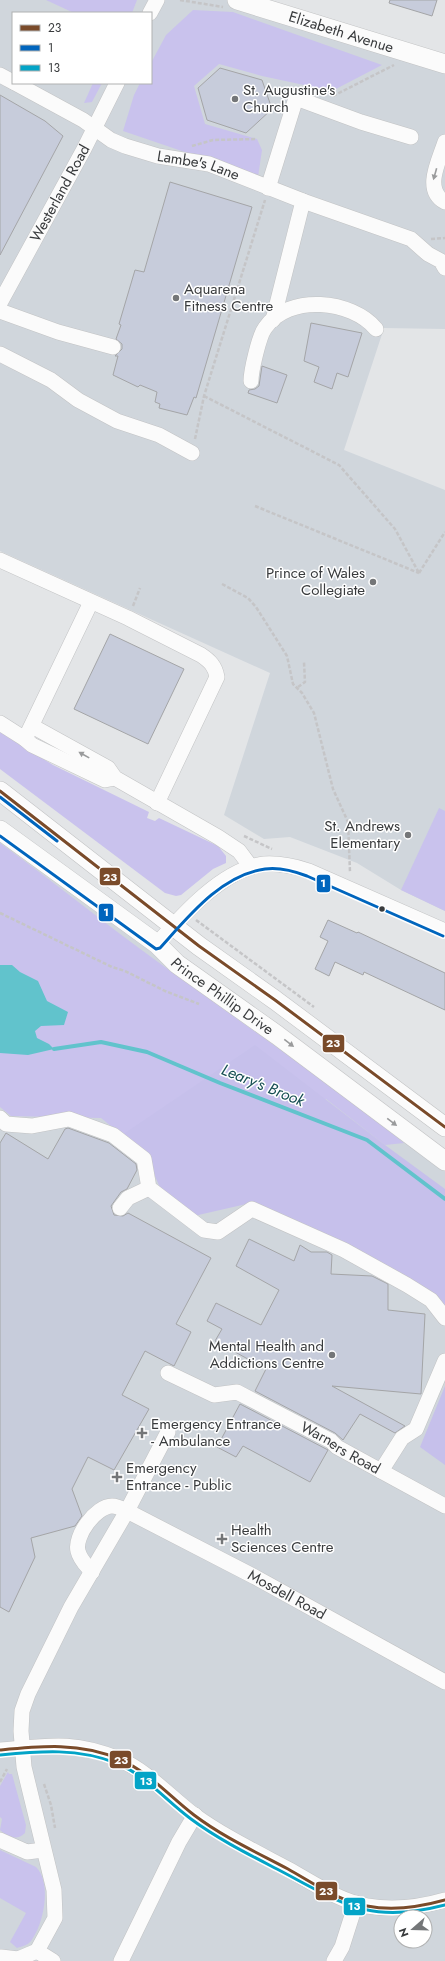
<svg xmlns="http://www.w3.org/2000/svg" width="445" height="1961" font-family="Jost,sans-serif">
  <style>
    .built { fill: #d0d6dc; fill-rule: evenodd }
    .green { fill: #c9c2ed }
    .forest { fill: #c6c0eb }
    .water { fill: #61c3cc }
    .lines { fill: none; stroke-linecap: round; stroke-linejoin: round }
    .stream { stroke: #61c3cc; stroke-width: 4 }
    .building { fill: #c7ccdb; stroke: #a4a5a7 }
    .minor-casing { stroke: #c2c3c4; stroke-width: 16 }
    .major-casing { stroke: #c2c3c4; stroke-width: 20 }
    .path { stroke: #c5c5c7; stroke-width: 2.5; stroke-dasharray: 4 2; stroke-linecap: butt }
    .minor { stroke: #fbfbfb; stroke-width: 15 }
    .major { stroke: #fbfbfb; stroke-width: 19 }
    .bus-1-casing { stroke: #fff; stroke-width: 6 }
    .bus-2-casing { stroke: #fff; stroke-width: 6 }
    .bus-3-casing { stroke: #fff; stroke-width: 6 }
    .bus-1 { stroke: #7a4b2a; stroke-width: 3 }
    .bus-2 { stroke: #0065bd; stroke-width: 3 }
    .bus-3 { stroke: #03a4c7; stroke-width: 3 }
    .oneway { fill: #9a9b9c }
    .poi-dot { fill: #747678; stroke: #fff; stroke-width: 1.5 }
    .bus-dot { fill: #393b3d; stroke: #fff; stroke-width: 1.5 }
    .labels { text-anchor: middle; dominant-baseline: central; stroke-width: 3; stroke-linejoin: round; paint-order: stroke }
    .street-label { font-size: 15px; fill: #393b3d; stroke: #fff }
    .poi-label { font-size: 15px; fill: #393b3d; stroke: #fff; text-anchor: start }
    .water-label { font-size: 16px; font-style: italic; fill: #164e53; stroke: #fff }
    .line-badge { stroke: #fff; stroke-width: 1.5 }
    .badge-label { font-size: 11px; text-anchor: middle; font-weight: bold; fill: #fff }
  </style>
  <rect width="100%" height="100%" fill="#e3e5e7"/>
  <g class="built">
    <path d="M0,0H237L445,64V329L384,328L344,450L445,490V911L401,890L357,863L290,837L264,839L224,815L270,673L0,551ZM13,13H151V83H13Z"/>
    <path d="M0,830L445,1161V1961H0ZM401,1917H425V1941H401Z"/>
  </g>
  <g class="green">
    <polygon points="46,0 137,0 132,13 74,13"/>
    <polygon points="193,10 233,12 382,65 332,91 262,76 219,64 194,86 205,124 257,139 262,150 258,177 123,131 134,95 140,83 151,83 151,63 166,35"/>
    <polygon points="93,83 102,83 92,102 84,103"/>
    <polygon points="0,732 53,765 149,812 147,818 155,821 159,818 218,846 226,856 226,863 213,869 181,895 176,896 165,893 0,769"/>
    <polygon points="439,808 445,811 445,911 401,890"/>
    <path d="M0,843C54,882 104,923 158,962C240,1022 325,1079 404,1143L385,1145L326,1099L122,1135L101,1118L11,1116L0,1107Z"/>
    <path d="M8,1772L9,1774H12L26,1825L25,1833C17,1841 8,1837 0,1830L2,1819L0,1817V1786Z"/>
    <path d="M0,1850L36,1867C52,1883 44,1924 31,1941C28,1945 23,1946 17,1948L10,1942L26,1913L0,1898Z"/>
  </g>
  <g class="forest">
    <polygon points="255,1045 385,1145 445,1189 445,1306 410,1280 255,1202 194,1216 162,1192 146,1156 122,1135"/>
    <polygon points="445,1386 445,1465 420,1447"/>
  </g>
  <polygon class="water" points="0,965 12,965 20,972 38,981 47,1001 68,1012 64,1025 41,1026 35,1031 37,1038 49,1044 54,1049 28,1055 0,1053"/>
  <g class="lines">
    <polyline class="stream" points="54,1049 101,1042 147,1052 220,1083 367,1140 445,1199"/>
  </g>
  <g class="building">
    <polygon points="390,0 437,0 432,16 389,3"/>
    <polygon points="220,68 262,80 272,109 246,133 207,120 198,88"/>
    <polygon points="0,95 45,121 63,136 0,255"/>
    <polygon points="170,182 252,207 196,398 194,397 187,415 159,408 160,404 155,402 157,392 140,385 138,387 113,375 118,356 115,356 122,349 122,344 116,339 121,325 119,324 135,270 144,272"/>
    <polygon points="311,323 362,333 348,377 337,373 332,389 314,382 319,367 304,361"/>
    <polygon points="262,366 287,375 277,403 248,393 249,390 255,389 259,386"/>
    <polygon points="110,634 184,669 148,744 74,709"/>
    <polygon points="328,920 357,933 358,932 445,973 445,1010 364,972 363,975 335,962 329,976 315,969 328,941 320,937"/>
    <polygon points="68,1128 109,1143 136,1164 137,1170 127,1189 121,1192 111,1206 114,1215 123,1216 128,1213 211,1258 176,1324 191,1332 174,1366 145,1351 122,1395 149,1409 114,1470 88,1457 72,1489 82,1516 75,1526 31,1538 35,1557 9,1612 0,1607 0,1143 6,1133 48,1159 65,1129"/>
    <polygon points="249,1239 294,1261 300,1245 311,1252 327,1252 332,1255 331,1274 372,1276 388,1284 388,1310 425,1314 421,1394 332,1386 405,1426 395,1433 360,1414 343,1440 335,1433 255,1391 266,1369 215,1341 222,1329 207,1321 216,1303 261,1325 279,1290 236,1266"/>
    <polygon points="240,1404 328,1450 310,1482 243,1446 236,1457 217,1447"/>
  </g>
  <g class="lines">
    <defs>
      <g id="minor">
        <polyline points="150,13 157,0"/>
        <polyline points="0,75 13,82"/>
        <path id="s1" d="M15,83L83,120L111,140L125,146L158,156L209,164L303,201L411,239L428,254L441,261L445,268"/>
        <path d="M445,142C439,161 423,190 445,202"/>
        <polyline points="268,188 296,98 361,122 411,137"/>
        <path id="s2" d="M0,303L84,149L117,83"/>
        <polyline points="0,311 58,332 113,347"/>
        <polyline points="273,320 303,201"/>
        <polyline points="0,354 51,380 78,400 117,421 159,435 192,453"/>
        <path d="M251,381C251,371 259,336 265,328C289,293 352,300 376,329"/>
        <path d="M0,560L128,618L201,655C210,661 215,666 217,677L157,803"/>
        <polyline points="0,723 25,739 91,602"/>
        <polyline points="32,726 108,768 115,778 218,837 239,851 251,867"/>
        <polyline points="25,739 32,745 105,780 115,778"/>
        <path d="M157,944C182,915 223,869 264,864C280,863 294,866 309,871L445,931"/>
        <polyline points="0,1118 6,1124 32,1126 69,1119 113,1135 144,1159 149,1188 204,1230 218,1232 252,1209 344,1250 407,1285 431,1300 445,1318"/>
        <polyline points="120,1208 128,1198 149,1188"/>
        <path id="s3" d="M168,1373L214,1395L237,1392L331,1441L337,1447L445,1506"/>
        <polyline points="381,1471 402,1438 416,1429 445,1361"/>
        <path id="s4" d="M92,1572C87,1566 80,1560 78,1551C74,1536 96,1506 112,1506C117,1506 123,1509 127,1511L255,1577L445,1682"/>
        <path d="M0,1750C47,1746 73,1740 119,1759C147,1771 169,1796 194,1815C223,1836 256,1852 288,1869C313,1883 339,1901 367,1906C392,1910 421,1907 445,1900"/>
        <polyline points="0,1840 27,1852 43,1850"/>
        <polyline points="37,1951 53,1961"/>
        <polyline points="1,1957 18,1959 37,1951 55,1918 54,1890 24,1767 21,1731 22,1711 28,1694 71,1607 127,1511 168,1432"/>
        <polyline points="121,1961 179,1842 195,1815"/>
        <polyline points="334,1961 342,1947 356,1903"/>
      </g>
      <g id="major">
        <path id="s5" d="M237,0L445,64"/>
        <polyline points="0,791 199,946 275,1000 445,1127"/>
        <path id="s6" d="M0,830L157,944L177,964L277,1035L445,1161"/>
      </g>
    </defs>
    <use href="#minor" class="minor-casing"/>
    <use href="#major" class="major-casing"/>
    <g class="path">
      <polyline points="180,0 223,7"/>
      <polyline points="333,96 394,65"/>
      <polyline points="192,146 213,140 257,139"/>
      <polyline points="431,239 445,238"/>
      <polyline points="204,396 339,465 395,529 419,573"/>
      <polyline points="195,439 204,396 265,200"/>
      <polyline points="255,506 419,573"/>
      <polyline points="419,573 445,532"/>
      <polyline points="222,584 248,598 256,607 287,656 293,684 302,693 314,713 333,789 348,822 350,872"/>
      <polyline points="133,606 140,588"/>
      <polyline points="298,687 305,682 304,662"/>
      <polyline points="244,836 272,849"/>
      <polyline points="0,913 112,967 125,971 165,991 199,1004"/>
      <polyline points="196,920 314,1007"/>
      <polyline points="0,1782 7,1769"/>
      <polyline points="44,1784 51,1805 55,1828"/>
    </g>
    <use href="#minor" class="minor"/>
    <use href="#major" class="major"/>
    <defs>
      <g id="bus-1">
        <polyline points="0,791 199,946 275,1000 445,1127"/>
        <path d="M0,1750C41,1746 80,1742 119,1759C148,1771 169,1796 194,1815C223,1837 256,1852 288,1869C313,1883 338,1901 367,1906C393,1911 420,1907 445,1900"/>
      </g>
      <g id="bus-2">
        <polyline points="0,797 57,841"/>
        <path d="M0,836L156,949L160,948C188,917 221,875 265,869C279,867 294,871 307,876L443,936"/>
      </g>
      <path id="bus-3" d="M0,1755C41,1751 78,1748 116,1763C146,1775 166,1801 191,1819C218,1839 248,1854 277,1869C342,1903 368,1925 445,1905"/>
    </defs>
    <use href="#bus-1" class="bus-1-casing"/>
    <use href="#bus-2" class="bus-2-casing"/>
    <use href="#bus-3" class="bus-3-casing"/>
    <use href="#bus-1" class="bus-1"/>
    <use href="#bus-2" class="bus-2"/>
    <use href="#bus-3" class="bus-3"/>
  </g>
  <defs><path id="oneway-solid" d="M-6-.8H1V-3.2L6.5 0L1 3.2V.8H-6Z"/></defs>
  <g class="oneway">
    <use href="#oneway-solid" transform="translate(435 174) rotate(106)"/>
    <use href="#oneway-solid" transform="translate(84 755) rotate(-151)"/>
    <use href="#oneway-solid" transform="translate(289 1043) rotate(38)"/>
    <use href="#oneway-solid" transform="translate(392 1122) rotate(37)"/>
  </g>
  <g class="poi-dot">
    <circle cx="235" cy="99" r="4"/>
    <circle cx="176" cy="298" r="4"/>
    <circle cx="373" cy="582" r="4"/>
    <circle cx="408" cy="835" r="4"/>
    <circle cx="332" cy="1355" r="4"/>
    <path d="M140 1427h4v4h4v4h-4v4h-4v-4h-4v-4h4z"/>
    <path d="M115 1471h4v4h4v4h-4v4h-4v-4h-4v-4h4z"/>
    <path d="M220 1533h4v4h4v4h-4v4h-4v-4h-4v-4h4z"/>
  </g>
  <circle class="bus-dot" cx="382" cy="909" r="3.5"/>
  <g class="labels">
    <g class="street-label">
      <text stroke="none"><textPath href="#s5" startOffset="109">Elizabeth Avenue</textPath></text>
      <text stroke="none"><textPath href="#s1" startOffset="203">Lambe's Lane</textPath></text>
      <text stroke="none"><textPath href="#s2" startOffset="125">Westerland Road</textPath></text>
      <text stroke="none"><textPath href="#s6" startOffset="278">Prince Phillip Drive</textPath></text>
      <text stroke="none"><textPath href="#s3" startOffset="192">Warners Road</textPath></text>
      <text stroke="none"><textPath href="#s4" startOffset="283">Mosdell Road</textPath></text>
    </g>
    <g class="poi-label">
      <text x="243" y="90">St. Augustine's<tspan x="243" dy="17">Church</tspan></text>
      <text x="184" y="289">Aquarena<tspan x="184" dy="17">Fitness Centre</tspan></text>
      <text x="365" y="573" text-anchor="end">Prince of Wales<tspan x="365" dy="17">Collegiate</tspan></text>
      <text x="400" y="826" text-anchor="end">St. Andrews<tspan x="400" dy="17">Elementary</tspan></text>
      <text x="324" y="1346" text-anchor="end">Mental Health and<tspan x="324" dy="17">Addictions Centre</tspan></text>
      <text x="151" y="1424">Emergency Entrance<tspan x="151" dy="17">- Ambulance</tspan></text>
      <text x="126" y="1468">Emergency<tspan x="126" dy="17">Entrance - Public</tspan></text>
      <text x="231" y="1530">Health<tspan x="231" dy="17">Sciences Centre</tspan></text>
    </g>
    <g class="water-label">
      <text transform="translate(263 1085) rotate(22)">Leary's Brook</text>
    </g>
  </g>
  <g class="line-badge">
    <rect x="99" y="867" width="22" height="19" rx="4" fill="#7a4b2a"/>
    <rect x="316" y="874" width="15" height="19" rx="4" fill="#0065bd"/>
    <rect x="98" y="903" width="16" height="19" rx="4" fill="#0065bd"/>
    <rect x="322" y="1034" width="23" height="19" rx="4" fill="#7a4b2a"/>
    <rect x="109" y="1750" width="23" height="19" rx="4" fill="#7a4b2a"/>
    <rect x="134" y="1771" width="23" height="19" rx="4" fill="#03a4c7"/>
    <rect x="315" y="1881" width="23" height="20" rx="4" fill="#7a4b2a"/>
    <rect x="343" y="1897" width="23" height="19" rx="4" fill="#03a4c7"/>
  </g>
  <g class="badge-label">
    <text x="110" y="881">23</text>
    <text x="323" y="887">1</text>
    <text x="106" y="916">1</text>
    <text x="333" y="1047">23</text>
    <text x="121" y="1764">23</text>
    <text x="146" y="1785">13</text>
    <text x="326" y="1895">23</text>
    <text x="354" y="1910">13</text>
  </g>
  <rect x="12" y="12" width="140" height="72" fill="#ffffff" stroke="#b0b1b1"/>
  <rect x="20" y="25" width="20" height="6" fill="#7a4b2a" stroke="#b0b1b1"/>
  <text x="48" y="32" font-size="12" fill="#393b3d">23</text>
  <rect x="20" y="45" width="20" height="6" fill="#0065bd" stroke="#b0b1b1"/>
  <text x="48" y="52" font-size="12" fill="#393b3d">1</text>
  <rect x="20" y="65" width="20" height="6" fill="#03a4c7" stroke="#b0b1b1"/>
  <text x="48" y="72" font-size="12" fill="#393b3d">13</text>
  <g transform="translate(413 1929) rotate(250)"><circle r="19" fill="#ffffff" stroke="#b0b1b1"/>
  <path d="M0-3L7 15L0 10L-7 15Z" fill="#747678"/>
  <text y="-6" font-size="11" font-weight="bold" text-anchor="middle" fill="#393b3d">N</text>
  </g>
</svg>
